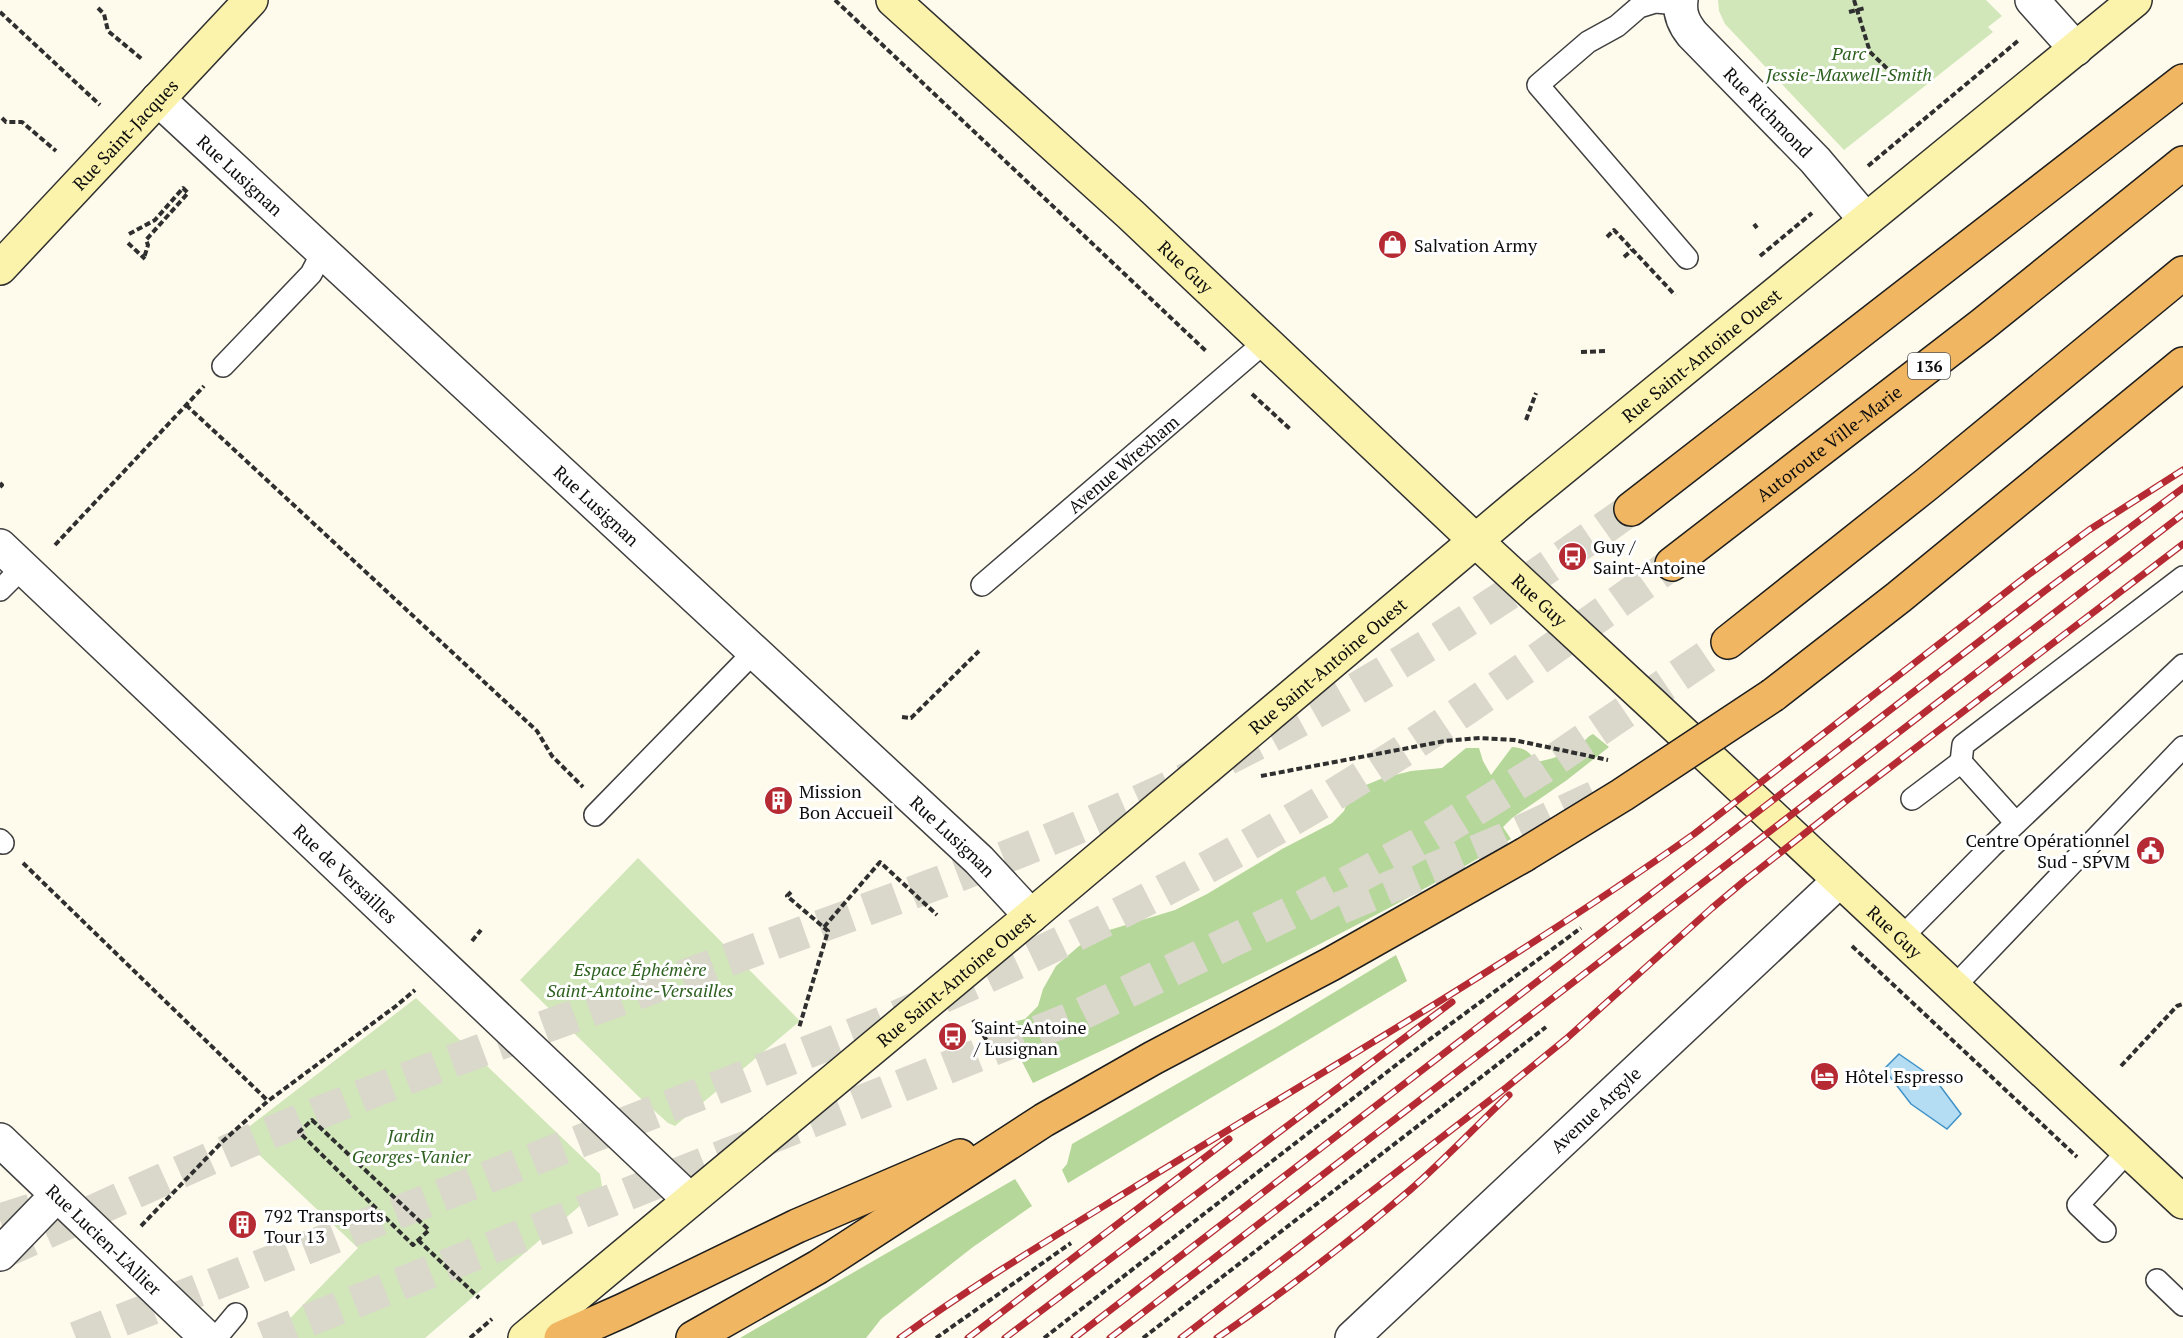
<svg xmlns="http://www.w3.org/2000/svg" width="2183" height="1338" font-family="'PT Serif',serif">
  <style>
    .green { fill: #d1e7b9 }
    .forest { fill: #b5d799 }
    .water { fill: #b4dcf3; stroke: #3f92c7; stroke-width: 1.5 }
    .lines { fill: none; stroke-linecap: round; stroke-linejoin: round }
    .trunk-tunnel { stroke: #dad7cb; stroke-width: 33; stroke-dasharray: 33 16; stroke-linecap: butt }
    .service-casing { stroke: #404040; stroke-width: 24 }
    .minor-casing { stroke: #404040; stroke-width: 36 }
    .tertiary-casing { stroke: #404040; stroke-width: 36 }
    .secondary-casing { stroke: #2f2f2f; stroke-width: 36 }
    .trunk-casing { stroke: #1e1e1e; stroke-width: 36 }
    .path { stroke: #2f2f2f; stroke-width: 4; stroke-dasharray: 6 3; stroke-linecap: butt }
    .service { stroke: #fff; stroke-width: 21 }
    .minor { stroke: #fff; stroke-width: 33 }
    .tertiary { stroke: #fff; stroke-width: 33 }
    .secondary { stroke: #fbf2ab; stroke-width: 33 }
    .trunk { stroke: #f0b662; stroke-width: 33 }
    .rail-casing { stroke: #b62b33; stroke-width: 7 }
    .rail { stroke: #fff; stroke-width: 4.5; stroke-dasharray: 14; stroke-linecap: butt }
    .trunk-bridge-casing { stroke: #1e1e1e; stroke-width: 36; stroke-linecap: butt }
    .trunk-bridge { stroke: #f0b662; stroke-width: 33 }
    .labels { text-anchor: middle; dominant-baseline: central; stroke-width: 6; stroke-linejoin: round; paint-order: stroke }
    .shield { fill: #fff; stroke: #565656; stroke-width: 1.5 }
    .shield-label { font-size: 16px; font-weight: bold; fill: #0d0d0d }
    .park-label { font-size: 18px; font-style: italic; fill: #2e6120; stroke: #fff }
    .street-label { font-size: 18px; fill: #0d0d0d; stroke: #fff }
    .poi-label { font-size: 18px; fill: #0d0d0d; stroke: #fff; text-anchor: start }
  </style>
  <rect width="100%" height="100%" fill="#fefbed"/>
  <g class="green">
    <polygon points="1718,0 1986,0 2002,16 1988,27 1993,32 1844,150 1725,24 1719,11"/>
    <polygon points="638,858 800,1021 675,1126 668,1123 638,1096 520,980"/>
    <polygon points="416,998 600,1174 602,1187 425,1338 271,1338 358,1248 238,1135"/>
  </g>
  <g class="forest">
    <path d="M1593,734L1609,747L1567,780L1512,818L1503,827L1511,839C1357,931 1194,1007 1033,1083L1014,1046L1006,1050L997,1026L1025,1019L1038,1006L1043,989L1056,966L1079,946L1106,931L1175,910L1207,894L1282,849L1332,823L1344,811L1348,800L1361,787L1383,778L1411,771L1442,768L1466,748H1479L1483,761L1491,775L1512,747C1525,748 1529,751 1536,762C1550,760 1566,754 1578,747C1584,743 1586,737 1593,734Z"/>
    <polygon points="1396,955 1407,981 1068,1183 1062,1170 1067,1164 1072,1144 1280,1025"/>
    <polygon points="1015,1179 1032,1206 973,1247 881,1319 866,1338 740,1338"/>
  </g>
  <polygon class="water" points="1899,1054 1935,1079 1961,1114 1947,1129 1911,1104 1884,1069"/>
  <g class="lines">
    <g class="trunk-tunnel">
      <polyline points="1340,908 1503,840 1595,797"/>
      <polyline points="0,1220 57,1202"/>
      <path d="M1,1253C83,1216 165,1178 248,1142C392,1081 540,1029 687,975C856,912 1029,855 1191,777C1346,702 1491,609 1631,509"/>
      <path d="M76,1338L877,1025C1022,964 1164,895 1300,815C1429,739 1550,650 1672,564"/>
      <polyline points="263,1338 1075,1017 1296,910 1421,843 1541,769 1728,642"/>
    </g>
    <defs>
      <g id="service">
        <polyline points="1680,4 1655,2 1639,7 1617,26 1588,42 1538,85 1687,258"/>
        <polyline points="223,366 311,274 323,251"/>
        <path id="s1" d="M982,585L1265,342"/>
        <polyline points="0,590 22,568"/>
        <polyline points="1961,762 1963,745 2183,577"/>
        <polyline points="1912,799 1961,762 2016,823"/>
        <polyline points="595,815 753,653"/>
        <polyline points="0,840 3,843"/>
        <polyline points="1901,938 1991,847 2183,665"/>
        <polyline points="1953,988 2183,747"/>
        <polyline points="2105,1231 2078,1205 2128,1151"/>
        <polyline points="2157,1280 2183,1305"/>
        <polyline points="216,1338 236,1314"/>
      </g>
      <g id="minor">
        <path id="s2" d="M1681,0C1679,14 1684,24 1692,34L1815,160L1865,219"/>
        <polyline points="2032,0 2076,49"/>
        <path id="s3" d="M158,99L979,860L1031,916"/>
        <path id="s4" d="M0,546L690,1200"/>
        <polyline points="0,1254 57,1195"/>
        <path id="s5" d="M1352,1338L1839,881"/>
      </g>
      <g id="tertiary">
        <path id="s6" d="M0,1140L207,1338"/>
      </g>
      <g id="secondary">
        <path id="s7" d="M893,0L1130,214L1476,541L1653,705L2183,1202"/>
        <path id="s8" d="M0,268L251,0"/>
        <path id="s9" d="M525,1338L1031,916L1519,504L2135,0"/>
      </g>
      <g id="trunk">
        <polyline points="1631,509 2183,81"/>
        <path id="s10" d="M1672,564L1982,325L2183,163"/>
        <polyline points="1728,642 1927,484 2183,273"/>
        <polyline points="1773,695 1899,597 2183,364"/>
        <polyline points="561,1338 624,1310 797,1226 960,1156"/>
        <polyline points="693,1338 818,1267 1044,1120 1153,1058 1331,964 1524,855"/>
      </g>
    </defs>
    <use href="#service" class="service-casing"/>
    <use href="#minor" class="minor-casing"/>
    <use href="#tertiary" class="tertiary-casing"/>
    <use href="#secondary" class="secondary-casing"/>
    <use href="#trunk" class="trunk-casing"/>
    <g class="path">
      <polyline points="835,0 1207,352"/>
      <polyline points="1854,0 1870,52 1900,81"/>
      <polyline points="98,8 104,14 108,31 143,60"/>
      <polyline points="0,12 100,105"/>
      <polyline points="1849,12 1865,8"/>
      <polyline points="2,118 6,122 22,122 56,151"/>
      <polyline points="1868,166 2019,40"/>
      <polyline points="1754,224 1757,228"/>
      <polyline points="129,234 155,220 183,188 188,193 146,240 148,245 144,258"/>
      <polyline points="1607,237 1614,230 1675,295"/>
      <polyline points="128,243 145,259"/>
      <polyline points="1760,256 1812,213"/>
      <polyline points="1624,257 1632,250"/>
      <polyline points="1581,352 1608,351"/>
      <polyline points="1252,394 1290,429"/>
      <polyline points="186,405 537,731 552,756 583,787"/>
      <polyline points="1526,420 1536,393"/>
      <polyline points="0,483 2,485 0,487"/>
      <polyline points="55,545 204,386"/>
      <polyline points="902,717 911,718 979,651"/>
      <polyline points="1261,776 1445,741 1480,738 1514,740 1608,760"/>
      <polyline points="23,863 268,1101"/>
      <polyline points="791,892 787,896 828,931 799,1028"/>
      <polyline points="824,927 880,862 937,915"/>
      <polyline points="472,941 481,930"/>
      <polyline points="1852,946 2077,1157"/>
      <polyline points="973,1020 996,1054"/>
      <polyline points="2121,1066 2177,1006 2183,1004"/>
      <polygon points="312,1120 429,1230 413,1245 299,1132"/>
      <polyline points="141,1226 223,1141 268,1101 396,1006 415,990"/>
      <polyline points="418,1240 479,1298"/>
      <polyline points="470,1338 492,1319"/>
      <polyline points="936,1338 1071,1243"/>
      <polyline points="1044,1338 1418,1048 1581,928"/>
      <polyline points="1143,1338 1546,1027"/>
    </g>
    <use href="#service" class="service"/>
    <use href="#minor" class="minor"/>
    <use href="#tertiary" class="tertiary"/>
    <use href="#secondary" class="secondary"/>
    <use href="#trunk" class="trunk"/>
    <defs>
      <g id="rail">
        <path d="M900,1338C983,1278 1072,1226 1159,1172C1339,1062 1522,956 1694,834L2028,575L2089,530L2183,470"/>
        <polyline points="968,1338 1229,1139"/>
        <polyline points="1005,1338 1452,1002"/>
        <polyline points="1074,1338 2046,590 2183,488"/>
        <polyline points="1110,1338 2183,514"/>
        <polyline points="1181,1338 1507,1087 1566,1039 1712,908 1743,882 1846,801 2183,544"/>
        <path d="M1217,1338C1284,1292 1348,1243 1410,1190C1444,1160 1476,1126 1509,1095"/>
      </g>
    </defs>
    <use href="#rail" class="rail-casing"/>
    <use href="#rail" class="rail"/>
    <defs>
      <polyline id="trunk-bridge" points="1524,855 1622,795 1773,695"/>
    </defs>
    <use href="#trunk-bridge" class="trunk-bridge-casing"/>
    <use href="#trunk-bridge" class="trunk-bridge"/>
  </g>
  <defs>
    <symbol id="shop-disc" viewBox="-11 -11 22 22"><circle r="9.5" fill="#b62b33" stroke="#fff"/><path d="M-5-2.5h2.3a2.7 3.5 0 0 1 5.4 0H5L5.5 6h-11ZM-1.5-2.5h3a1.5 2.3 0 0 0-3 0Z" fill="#fff"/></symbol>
    <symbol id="bus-disc" viewBox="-11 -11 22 22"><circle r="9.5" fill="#b62b33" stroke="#fff"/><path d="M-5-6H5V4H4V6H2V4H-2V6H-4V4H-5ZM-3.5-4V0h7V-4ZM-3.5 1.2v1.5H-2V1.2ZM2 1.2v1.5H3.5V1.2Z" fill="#fff"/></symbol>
    <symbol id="building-disc" viewBox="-11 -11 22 22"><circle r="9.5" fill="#b62b33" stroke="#fff"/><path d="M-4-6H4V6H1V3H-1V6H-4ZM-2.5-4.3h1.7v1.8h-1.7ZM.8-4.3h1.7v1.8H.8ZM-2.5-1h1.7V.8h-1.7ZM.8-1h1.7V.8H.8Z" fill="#fff"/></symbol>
    <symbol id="civic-disc" viewBox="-11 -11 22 22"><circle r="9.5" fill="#b62b33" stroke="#fff"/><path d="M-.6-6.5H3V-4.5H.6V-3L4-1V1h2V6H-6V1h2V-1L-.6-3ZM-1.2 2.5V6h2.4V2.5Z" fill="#fff"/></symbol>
    <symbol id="hotel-disc" viewBox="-11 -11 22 22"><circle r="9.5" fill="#b62b33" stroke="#fff"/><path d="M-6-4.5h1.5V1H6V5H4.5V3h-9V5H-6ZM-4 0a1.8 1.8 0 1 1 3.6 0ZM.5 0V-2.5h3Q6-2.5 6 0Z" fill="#fff"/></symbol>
  </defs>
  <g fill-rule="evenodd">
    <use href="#shop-disc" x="1376" y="228" width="33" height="33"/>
    <use href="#bus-disc" x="1556" y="540" width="33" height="33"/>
    <use href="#building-disc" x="762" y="784" width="33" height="33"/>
    <use href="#civic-disc" x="2134" y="834" width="33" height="33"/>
    <use href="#bus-disc" x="936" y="1020" width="33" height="33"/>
    <use href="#hotel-disc" x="1808" y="1060" width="33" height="33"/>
    <use href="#building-disc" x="226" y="1208" width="33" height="33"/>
  </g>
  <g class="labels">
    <rect class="shield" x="1908" y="353" width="42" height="26" rx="4.5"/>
    <g class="shield-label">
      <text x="1929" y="366">136</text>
    </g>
    <g class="park-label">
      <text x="1849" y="53">Parc<tspan x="1849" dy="21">Jessie-Maxwell-Smith</tspan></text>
      <text x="640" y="969">Espace Éphémère<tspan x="640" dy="21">Saint-Antoine-Versailles</tspan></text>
      <text x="411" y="1135">Jardin<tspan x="411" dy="21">Georges-Vanier</tspan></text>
    </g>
    <g class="street-label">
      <text stroke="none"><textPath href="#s2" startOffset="146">Rue Richmond</textPath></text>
      <text stroke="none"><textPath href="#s8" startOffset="183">Rue Saint-Jacques</textPath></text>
      <text stroke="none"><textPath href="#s3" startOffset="112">Rue Lusignan</textPath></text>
      <text stroke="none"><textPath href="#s7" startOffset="396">Rue Guy</textPath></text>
      <text stroke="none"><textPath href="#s9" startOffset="1533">Rue Saint-Antoine Ouest</textPath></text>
      <text stroke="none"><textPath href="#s10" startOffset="198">Autoroute Ville-Marie</textPath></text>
      <text stroke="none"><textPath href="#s1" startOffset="186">Avenue Wrexham</textPath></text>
      <text stroke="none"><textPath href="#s3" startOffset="598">Rue Lusignan</textPath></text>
      <text stroke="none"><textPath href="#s7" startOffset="882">Rue Guy</textPath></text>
      <text stroke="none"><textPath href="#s9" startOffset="1047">Rue Saint-Antoine Ouest</textPath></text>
      <text stroke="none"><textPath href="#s3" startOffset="1084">Rue Lusignan</textPath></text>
      <text stroke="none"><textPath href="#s4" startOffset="476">Rue de Versailles</textPath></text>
      <text stroke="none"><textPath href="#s7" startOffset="1368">Rue Guy</textPath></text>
      <text stroke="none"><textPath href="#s9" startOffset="561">Rue Saint-Antoine Ouest</textPath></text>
      <text stroke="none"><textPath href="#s5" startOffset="334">Avenue Argyle</textPath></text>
      <text stroke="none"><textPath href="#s6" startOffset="144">Rue Lucien-L'Allier</textPath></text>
    </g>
    <g class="poi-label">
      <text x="1414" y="245">Salvation Army</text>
      <text x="1593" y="546">Guy /<tspan x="1593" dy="21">Saint-Antoine</tspan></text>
      <text x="799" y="791">Mission<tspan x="799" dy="21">Bon Accueil</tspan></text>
      <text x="2130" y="840" text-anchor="end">Centre Opérationnel<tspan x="2130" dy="21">Sud - SPVM</tspan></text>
      <text x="974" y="1027">Saint-Antoine<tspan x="974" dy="21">/ Lusignan</tspan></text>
      <text x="1845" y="1076">Hôtel Espresso</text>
      <text x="264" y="1215">792 Transports<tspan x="264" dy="21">Tour 13</tspan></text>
    </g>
  </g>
</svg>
